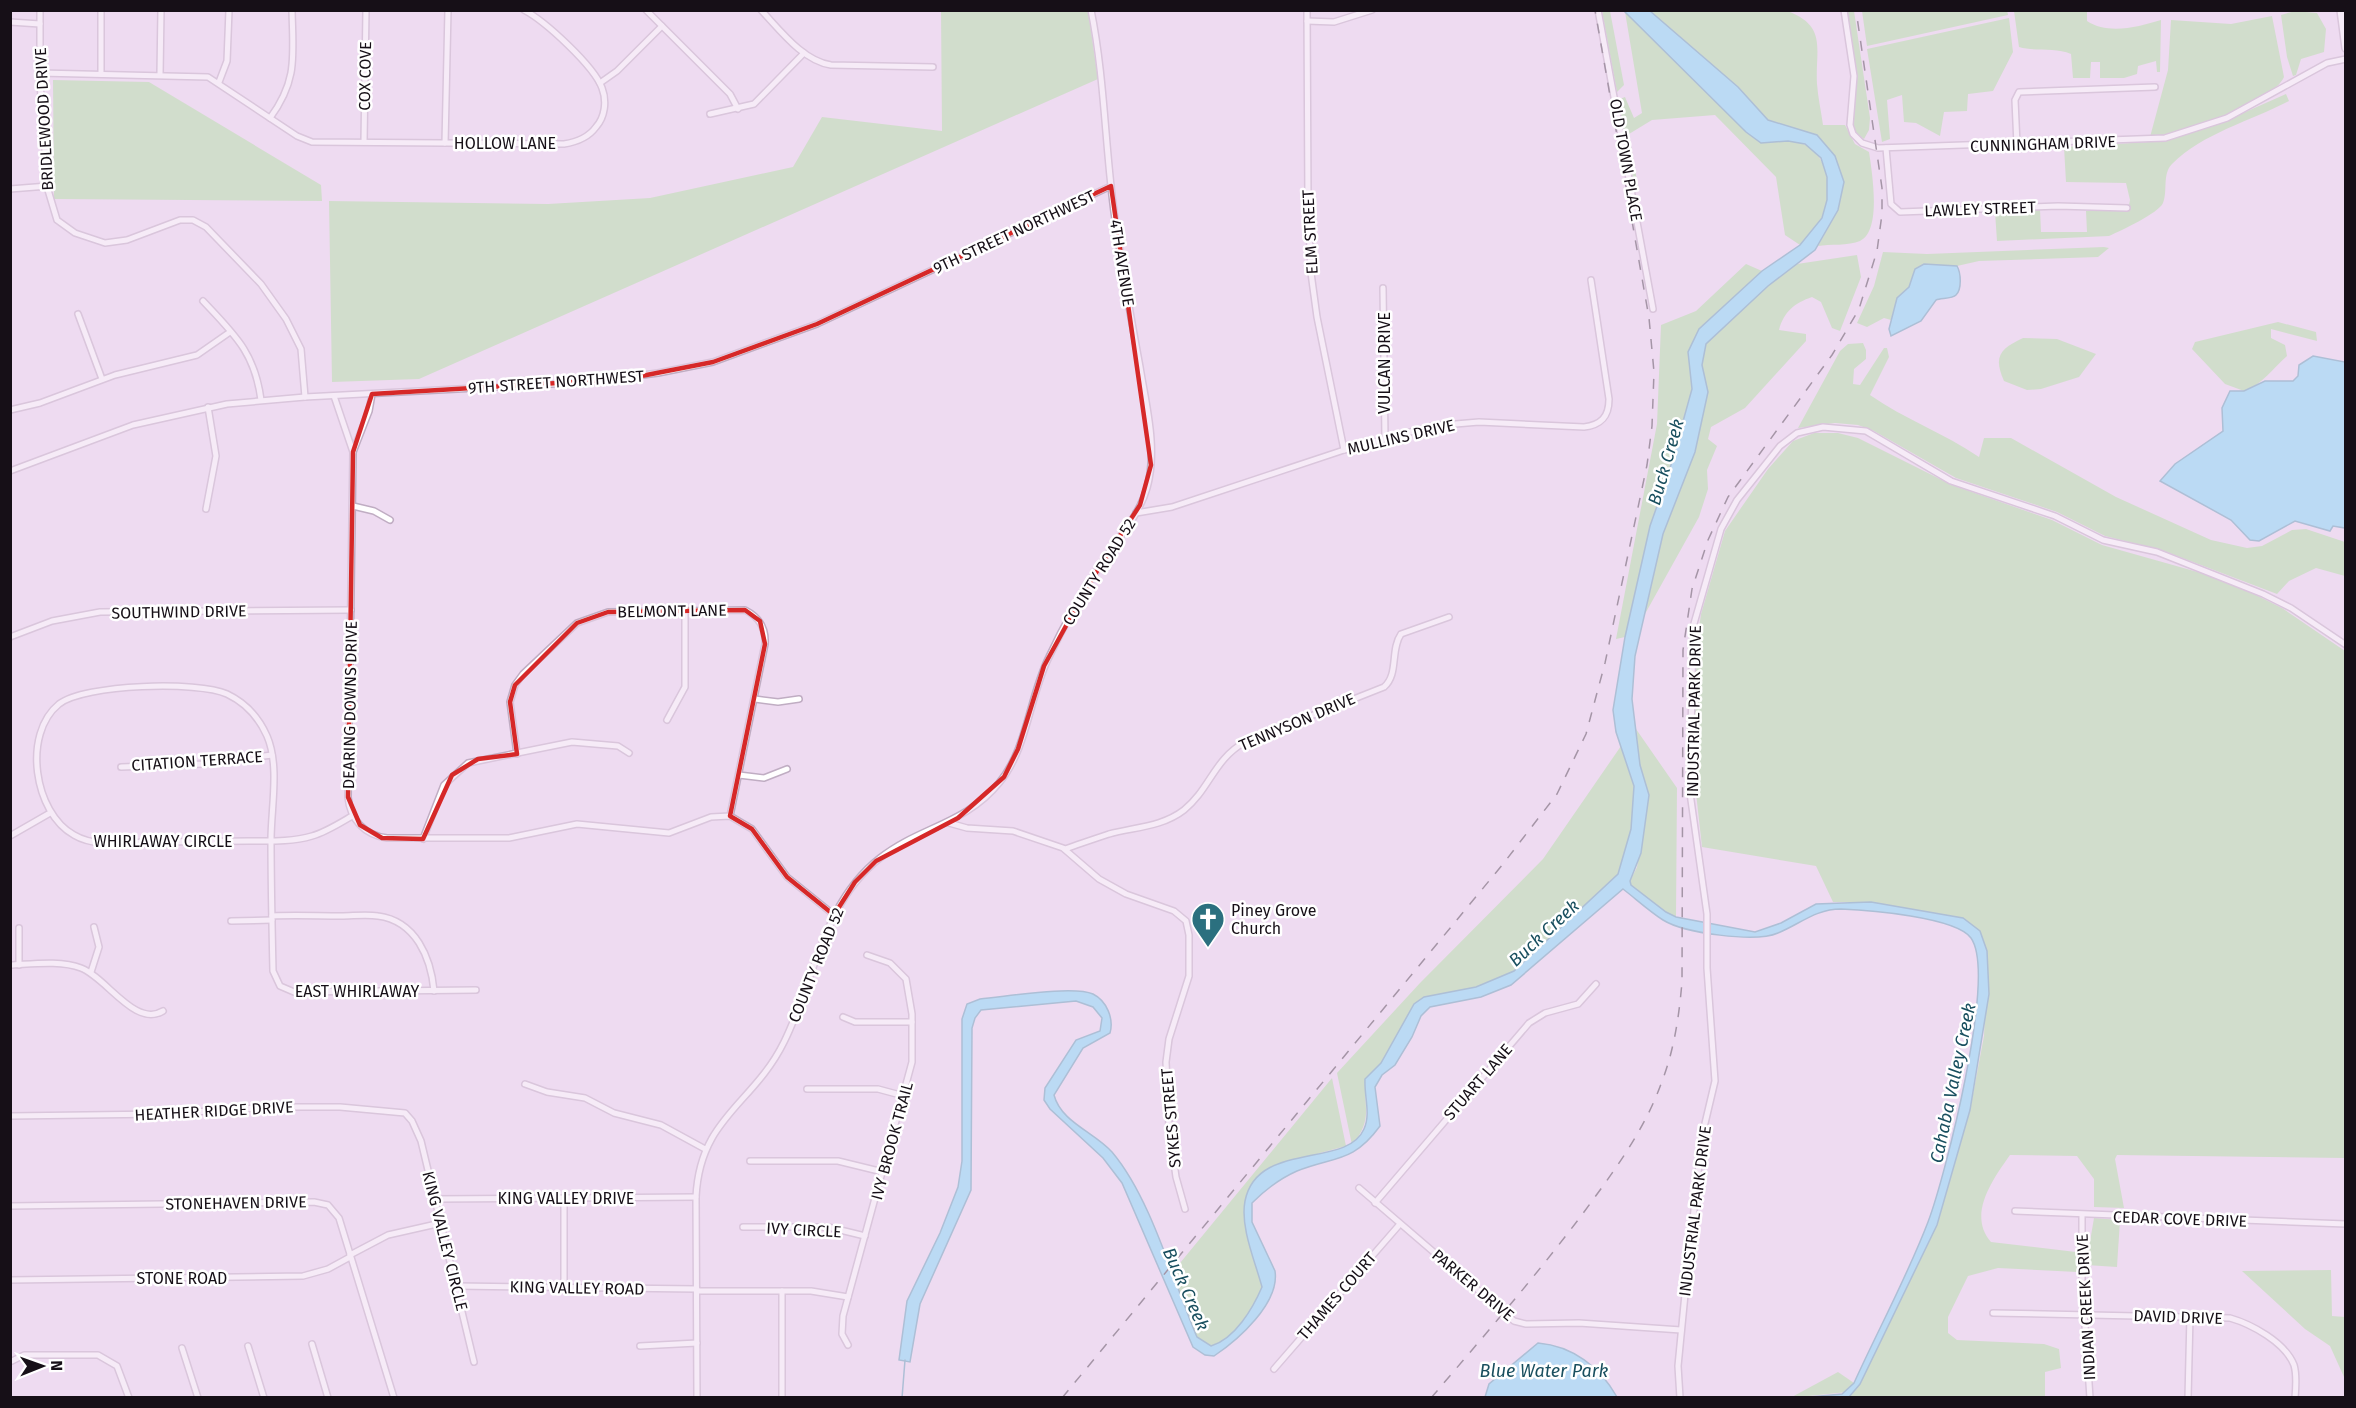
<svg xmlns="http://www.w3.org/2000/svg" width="2356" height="1408" font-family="'Fira Sans',sans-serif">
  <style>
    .green { fill: #aedfa1 }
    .water { fill: #7ddaf9; stroke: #5e9db5; stroke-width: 1.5 }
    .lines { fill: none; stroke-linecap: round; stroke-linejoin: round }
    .stream { stroke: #5e9db5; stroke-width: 1.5 }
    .minor-casing { stroke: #c0adc3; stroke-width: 8 }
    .major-casing { stroke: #c0adc3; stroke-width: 10 }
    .minor { stroke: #fff; stroke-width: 5 }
    .major { stroke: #fff; stroke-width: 7 }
    .rail { stroke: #4b414d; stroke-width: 1.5; stroke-dasharray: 10 10; stroke-linecap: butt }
    .marked { fill: none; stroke: #d62828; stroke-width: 4.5; stroke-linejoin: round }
    .labels { text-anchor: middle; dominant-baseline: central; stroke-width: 5; stroke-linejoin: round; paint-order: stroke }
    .street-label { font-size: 16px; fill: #160f17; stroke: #fff }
    .poi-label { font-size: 16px; fill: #160f17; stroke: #fff; text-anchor: start }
    .water-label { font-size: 18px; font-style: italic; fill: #194f5f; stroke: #fff }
  </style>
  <rect width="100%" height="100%" fill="#eedbf1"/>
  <g class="green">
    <polygon points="1088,10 1098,79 419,379 332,382 329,201 548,204 650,198 793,167 822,117 942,131 941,11"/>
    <polygon points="2007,10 2008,15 1867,46 1862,11"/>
    <polygon points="1602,11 1610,11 1624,85 1617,92"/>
    <path d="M1650,11H1787C1828,26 1815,49 1817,84C1818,97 1821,111 1823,125H1845L1855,144L1869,152C1872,172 1882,231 1860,241C1849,246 1829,244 1818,246L1838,210L1817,136L1768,120L1738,87Z"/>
    <polygon points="1847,11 1854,11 1870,118 1869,130 1864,139 1855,132 1852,123 1857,75"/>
    <path d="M2014,11H2087V21C2108,35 2138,27 2161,20L2160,72H2157L2156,61L2138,66L2137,74L2124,78H2100V62H2091L2090,78H2073L2071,54C2055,47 2036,52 2019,47Z"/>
    <polygon points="2295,11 2317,13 2326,29 2324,52 2301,59 2296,75 2293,76 2287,57 2281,15"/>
    <path d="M1625,12L1746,132L1761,143C1775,142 1790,139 1803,144C1830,154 1834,198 1821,219C1815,228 1806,237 1800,245L1785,235L1776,177L1715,115L1652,120L1629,134L1638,187H1634L1617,100L1625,97L1634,118L1642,113Z"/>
    <path d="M2272,16L2284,77C2271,105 2179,134 2150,137L2168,70L2171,20L2231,24Z"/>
    <polygon points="2009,18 2013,52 1993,91 1968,94 1967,111 1944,112 1940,136 1916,123 1904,122 1902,95 1887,100 1890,139 1882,142 1867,49"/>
    <polygon points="53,80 149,82 321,185 322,201 54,199"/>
    <path d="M2286,94L2289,101C2251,121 2203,133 2172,164C2162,174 2168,191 2163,203C2159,213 2120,231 2109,236L1997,241L1995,212L2040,209L2041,232H2087L2086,211L2128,210L2130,200L2126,183L2066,182L2064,147L2166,141L2216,125Z"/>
    <polygon points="2104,247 2109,248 2098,257 1979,261 1957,266 1924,264 1915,269 1909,287 1897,298 1891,320 1884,318 1867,327 1857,323 1874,286 1883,252 1927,254"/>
    <path d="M1857,255L1861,277L1840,331L1832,328L1821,302L1812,297C1795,303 1784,311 1779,330L1806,334V341L1745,408L1711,427L1708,439L1717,446L1707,470L1708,489L1699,517L1645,614L1663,534L1695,452L1708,392L1702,365L1706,344L1768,286L1797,264Z"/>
    <polygon points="1746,264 1762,271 1699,329 1688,352 1692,389 1669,472 1650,526 1625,637 1616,639 1657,424 1661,325 1696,311"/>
    <path d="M2278,322L2316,332L2317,341L2271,329V338L2285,345L2287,356C2272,369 2263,384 2244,391L2225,384L2192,349L2195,342Z"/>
    <path d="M2023,338L2057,339L2096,354L2079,377L2041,389L2027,390L2004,381C1993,356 2000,349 2023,338Z"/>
    <path d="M1863,343L1866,350V359L1854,369L1853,384L1860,385L1884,348H1887L1889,357L1870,395C1904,419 1944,433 1979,457L1984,438H2011L2116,497L2211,540L2247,548L2262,546L2292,530L2306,529L2345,542V576L2316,568L2289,581L2277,594L2164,551L2105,536L2057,512L1956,478L1874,431L1858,425L1835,423L1798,428L1840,351L1848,344Z"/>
    <path d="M1814,433H1838L1858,438L1952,485L2052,520L2102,545L2226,580L2282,608L2345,651V1158L2117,1155L2115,1159L2124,1208L2094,1207V1179L2077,1156L2010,1155C1993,1179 1967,1215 1991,1242L2076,1252L2077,1272L1998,1268L1968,1276L1948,1317V1333L1957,1340L2044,1344L2059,1349L2061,1368L2045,1372V1396L2063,1397H1849L1860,1384L1937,1225L1970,1110L1984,1036L1987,951L1963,918L1871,902H1833L1816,866L1702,847L1694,775L1696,650L1701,614L1725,531L1768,469L1793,441Z"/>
    <polygon points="1636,729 1677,788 1676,917 1666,912 1631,885 1630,881 1637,867 1649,795 1640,765"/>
    <path d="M1621,746L1634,786L1631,829L1618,874L1514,971L1476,987L1425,997L1414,1004L1381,1063L1365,1079C1364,1109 1373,1120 1352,1145L1337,1073L1420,983L1543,859Z"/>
    <path d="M1332,1078L1346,1146L1320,1153L1251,1185L1246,1225L1262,1287C1253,1308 1235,1339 1211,1346L1197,1337L1171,1274Z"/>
    <polygon points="2094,1218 2120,1220 2117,1267 2086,1265"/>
    <polygon points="2331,1270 2332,1316 2345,1317 2344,1377 2330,1346 2305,1329 2242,1271"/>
    <polygon points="1838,1372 1854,1383 1847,1392 1790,1398"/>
  </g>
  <g class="water">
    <path d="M1624,11H1650L1738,87L1768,120L1817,135L1835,156L1844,182L1838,210L1815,250L1768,286L1706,344L1702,365L1708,392L1695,452L1663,534L1635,656L1632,699L1640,765L1649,795L1641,853L1630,881L1631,885L1666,912L1676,917L1755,932L1781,923L1816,904L1871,902L1963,918L1980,931L1987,951L1989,994L1970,1110L1937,1225L1860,1384L1849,1397H1810L1842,1394L1854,1383C1878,1330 1907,1277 1928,1222C1945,1177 1997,975 1971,938C1956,917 1868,910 1841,909C1816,909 1800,924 1778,933C1755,943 1684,933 1663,920C1649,911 1636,899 1623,889L1511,985L1481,997L1430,1007L1421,1016L1412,1037L1395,1065L1382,1075L1375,1087L1380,1126C1353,1163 1335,1156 1297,1171C1281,1178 1264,1191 1252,1203V1222L1275,1271C1280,1303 1238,1340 1214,1356L1205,1355L1193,1347L1122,1183L1103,1158L1050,1109L1044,1100L1045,1088L1076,1040L1100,1031L1102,1018L1093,1007L1076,1001L981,1010L975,1018L972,1028L971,1190L920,1304L910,1362L899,1360L907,1301L940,1233L958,1187L962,1161V1019L967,1004L980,999C1005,997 1073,985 1093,994C1107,1001 1114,1019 1110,1033L1083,1048L1054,1095C1061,1122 1094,1132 1112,1152C1151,1198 1173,1281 1197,1337L1211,1346C1235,1339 1253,1308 1262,1287C1255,1261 1240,1227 1245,1201C1257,1140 1347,1169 1364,1129C1371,1114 1364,1096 1365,1079L1381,1063L1414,1004L1424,997L1476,987L1514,971L1618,874L1631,829L1634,786L1616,732L1613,710L1625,637L1650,526L1669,472L1692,389L1688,352L1699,329L1762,271L1800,245L1822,218L1827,200V177L1821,158L1805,144L1788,141L1761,143L1746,132Z"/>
    <path d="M1924,264L1957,266C1961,273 1962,289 1956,295C1952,299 1941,298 1936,300L1921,321L1891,336L1889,329L1897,298L1909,287L1915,269Z"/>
    <polygon points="2313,356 2345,362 2345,528 2333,526 2330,531 2295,521 2259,541 2250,540 2231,520 2160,481 2175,464 2223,431 2222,408 2230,391 2244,391 2265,381 2293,381 2298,376 2299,365"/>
    <path d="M1538,1343C1573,1346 1600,1367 1617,1397H1485L1489,1384Z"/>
  </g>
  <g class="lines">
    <polyline class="stream" points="902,1398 905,1360"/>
    <defs>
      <g id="minor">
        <polyline points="40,10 40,83 48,190 57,220 75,233 105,243 127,240 180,220 193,220 206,227 261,284 286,319 301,349 305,397"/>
        <polyline points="646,10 730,94 738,109"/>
        <path d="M761,10C780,30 803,61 831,65L933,67"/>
        <polyline points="1307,10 1308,203 1311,273 1317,317 1344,450"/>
        <polyline points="1598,10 1653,309"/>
        <polyline points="1844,10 1854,76 1850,125 1853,134 1862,143 1878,148 2165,138 2227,118 2327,63 2346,59"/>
        <polyline points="1307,21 1334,22 1372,10"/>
        <polyline points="10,22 40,24"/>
        <path d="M40,73L208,77L297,136L312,142L564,144C577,142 588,138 596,127C605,117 607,101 602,88C594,66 545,21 524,10"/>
        <polyline points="101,74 101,10"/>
        <polyline points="160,74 161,10"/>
        <polyline points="219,82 227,61 229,10"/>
        <polyline points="600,83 617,71 662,26"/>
        <polyline points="710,114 754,104 804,53"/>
        <path d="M270,118C298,80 293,56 292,10"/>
        <polyline points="364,142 366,10"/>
        <polyline points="445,143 448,10"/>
        <polyline points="2017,145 2015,100 2019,92 2155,87"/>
        <polyline points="1886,148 1891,204 1900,212 2058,206 2127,208"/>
        <polyline points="10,189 48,186"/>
        <polyline points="1383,288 1385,438"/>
        <path d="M203,301C235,335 255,353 261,400"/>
        <polyline points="78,314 102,379"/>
        <path d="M372,394L369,411L353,452L348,797C350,819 364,835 387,838H509L577,824L669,833L711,817L730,816L752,829L787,877L834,915"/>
        <polyline points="334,396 353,452"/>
        <polyline points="10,410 40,403 115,375 197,355 230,332"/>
        <polyline points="10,471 133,425 227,404 305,397 590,382 658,373 713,362 817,324 1111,186"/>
        <polyline points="353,506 374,511 390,520"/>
        <polyline points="206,509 216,456 208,407"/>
        <path d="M1136,513L1172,507L1344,450L1432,426L1479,422L1584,427C1601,425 1609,417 1609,399L1591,280"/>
        <polyline points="10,637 52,621 100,612 351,610"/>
        <polyline points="755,699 778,702 799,699"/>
        <polyline points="667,720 685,687 685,610"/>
        <path d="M517,754L510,702L515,685L523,674L577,623L608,612L745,610C759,617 766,628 765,644L730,816"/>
        <polyline points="121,767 203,764 272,755"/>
        <polyline points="739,775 764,778 787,769"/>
        <path d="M352,816C340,823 326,832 312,836C292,842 270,841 249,841C214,841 180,842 145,842C122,843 94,847 74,835C34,813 22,734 59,704C85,684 198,681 227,694C246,703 259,718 267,736C280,766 271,808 271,840C271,883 272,927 273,971L280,986L294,992L476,990"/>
        <polyline points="949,823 967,828 1013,831 1063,848 1099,879 1126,894 1174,911 1186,921 1189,935 1189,976 1169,1039 1166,1062 1169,1126 1176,1177 1185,1209"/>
        <polyline points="10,836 50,813"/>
        <polyline points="423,839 444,785 468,763 572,742 618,746 629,753"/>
        <path d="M1065,849C1079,844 1094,839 1109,834C1135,827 1162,827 1184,810C1210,789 1214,759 1245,742L1384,687C1399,674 1390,650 1401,634L1449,617"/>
        <path d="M272,916C295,915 318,916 341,916C353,916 366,914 378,916C416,921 431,958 434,991"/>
        <polyline points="231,921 272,920"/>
        <polyline points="19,928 19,965"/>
        <path d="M10,965C32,964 61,960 81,968C107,978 135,1028 163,1011"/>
        <polyline points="91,972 99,947 94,927"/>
        <polyline points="843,1017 855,1022 912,1022"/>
        <polyline points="525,1084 547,1092 585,1098 614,1113 661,1125 705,1149"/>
        <polyline points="807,1089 878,1089 904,1096"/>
        <polyline points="10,1116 162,1114 270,1107 340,1107 405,1113 412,1121 421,1141 474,1362"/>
        <polyline points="750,1161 838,1161 883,1172"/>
        <polyline points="1359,1188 1514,1321 1526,1324 1579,1323 1681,1330"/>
        <polyline points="564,1198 564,1287"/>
        <polyline points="435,1199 696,1197"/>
        <polyline points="1375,1203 1529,1023 1545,1013 1578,1004 1596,984"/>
        <polyline points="10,1206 314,1202 328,1205 339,1218 394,1398"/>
        <polyline points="2015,1211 2346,1224"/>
        <polyline points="2082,1216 2082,1282 2090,1398"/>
        <polyline points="743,1227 828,1227 865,1236"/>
        <polyline points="350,1255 388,1235 441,1223"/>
        <polyline points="10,1280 303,1276 328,1269 350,1257"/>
        <polyline points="457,1286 697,1289"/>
        <polyline points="697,1291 811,1291 848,1297"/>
        <path d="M1993,1313L2230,1318C2251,1324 2285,1342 2294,1365C2297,1375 2296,1387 2295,1398"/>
        <polyline points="312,1344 328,1398"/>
        <polyline points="848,1345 842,1334 843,1316 912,1062 912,1014 906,979 890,963 867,955"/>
        <polyline points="248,1346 264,1398"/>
        <polyline points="640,1346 697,1343"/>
        <polyline points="182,1348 198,1398"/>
        <polyline points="12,1361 24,1355 98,1355 117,1366 129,1398"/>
        <polyline points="1274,1369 1400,1224"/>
        <path d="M697,1398L696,1197C700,1117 753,1105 784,1042C815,980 822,903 880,858C919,827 966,824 999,783C1028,748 1029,697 1049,657C1064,625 1082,593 1102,563C1118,538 1139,516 1147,488C1158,449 1146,405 1140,367C1131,318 1122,269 1115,219C1105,150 1105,79 1091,10"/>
        <polyline points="782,1398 782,1291"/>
        <polyline points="1680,1398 1678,1366 1686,1284 1702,1136 1715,1081 1707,968 1707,914 1690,793 1693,627 1721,529 1737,500 1780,446 1797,433 1823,427 1866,431 1951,481 2055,516 2103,540 2157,552 2263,594 2291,608 2346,645"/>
        <polyline points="2188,1398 2190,1316"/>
      </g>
      <polyline id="major" points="2341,10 2346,48"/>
    </defs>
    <use href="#minor" class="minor-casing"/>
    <use href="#major" class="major-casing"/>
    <use href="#minor" class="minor"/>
    <use href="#major" class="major"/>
    <g class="rail">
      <polyline points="1062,1398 1503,864 1557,794 1586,734 1605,663 1647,465 1652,426 1654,372 1649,318 1595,10"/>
      <path d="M1431,1398C1483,1337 1536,1276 1584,1212C1614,1171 1644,1131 1661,1084C1674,1051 1679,1017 1682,982L1683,650L1692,589L1708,540L1728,497L1832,355L1859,309L1877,251L1882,214V188L1856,10"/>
    </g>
  </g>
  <path d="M0 0H2356V1408H0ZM1111,186L1151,465L1140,505L1090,582L1044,666L1018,749L1004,777L958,818L876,861L855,882L834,915L787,877L752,829L730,816L765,644L760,621L745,610L608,612L577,623L515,685L510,702L517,754L478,759L452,775L423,839L382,838L360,825L348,797L353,452L372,394L626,379L713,362L817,324Z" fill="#eedbf1" fill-opacity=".55" fill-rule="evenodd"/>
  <path class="marked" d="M1111,186L1151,465L1140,505L1090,582L1044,666L1018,749L1004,777L958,818L876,861L855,882L834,915L787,877L752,829L730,816L765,644L760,621L745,610L608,612L577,623L515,685L510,702L517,754L478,759L452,775L423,839L382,838L360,825L348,797L353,452L372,394L626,379L713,362L817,324Z"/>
  <defs>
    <symbol id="church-pin" viewBox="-11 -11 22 30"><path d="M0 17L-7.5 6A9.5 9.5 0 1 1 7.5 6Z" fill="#2b707f" stroke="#fff"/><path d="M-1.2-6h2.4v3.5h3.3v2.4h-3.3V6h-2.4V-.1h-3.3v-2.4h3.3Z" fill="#fff"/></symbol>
  </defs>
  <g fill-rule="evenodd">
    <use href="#church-pin" x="1189" y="900" width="38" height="52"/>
  </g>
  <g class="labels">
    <g class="street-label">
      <text transform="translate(365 76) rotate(-89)">COX COVE</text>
      <text transform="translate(44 119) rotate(-93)">BRIDLEWOOD DRIVE</text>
      <text x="505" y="143">HOLLOW LANE</text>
      <text transform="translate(2043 144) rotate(-2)">CUNNINGHAM DRIVE</text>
      <text transform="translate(1626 160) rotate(80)">OLD TOWN PLACE</text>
      <text transform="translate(1980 209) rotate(-2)">LAWLEY STREET</text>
      <text transform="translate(1014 232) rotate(-25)">9TH STREET NORTHWEST</text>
      <text transform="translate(1310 232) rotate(-93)">ELM STREET</text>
      <text transform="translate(1122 263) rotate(81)">4TH AVENUE</text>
      <text transform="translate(1384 363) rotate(-90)">VULCAN DRIVE</text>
      <text transform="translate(556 382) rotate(-4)">9TH STREET NORTHWEST</text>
      <text transform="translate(1401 437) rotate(-13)">MULLINS DRIVE</text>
      <text transform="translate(1099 572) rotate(-58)">COUNTY ROAD 52</text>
      <text transform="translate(672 611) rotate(-1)">BELMONT LANE</text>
      <text transform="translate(179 612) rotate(-1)">SOUTHWIND DRIVE</text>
      <text transform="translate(350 705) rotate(-89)">DEARING DOWNS DRIVE</text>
      <text transform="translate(1694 711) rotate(-89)">INDUSTRIAL PARK DRIVE</text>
      <text transform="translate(1297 722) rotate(-23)">TENNYSON DRIVE</text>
      <text transform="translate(197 761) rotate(-4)">CITATION TERRACE</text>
      <text x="163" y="841">WHIRLAWAY CIRCLE</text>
      <text transform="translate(816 965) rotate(-68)">COUNTY ROAD 52</text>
      <text x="357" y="991">EAST WHIRLAWAY</text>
      <text transform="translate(1478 1082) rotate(-49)">STUART LANE</text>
      <text transform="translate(214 1111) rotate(-3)">HEATHER RIDGE DRIVE</text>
      <text transform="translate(1171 1118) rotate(-95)">SYKES STREET</text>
      <text transform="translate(892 1141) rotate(-75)">IVY BROOK TRAIL</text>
      <text x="566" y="1198">KING VALLEY DRIVE</text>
      <text transform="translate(236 1203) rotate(-1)">STONEHAVEN DRIVE</text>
      <text transform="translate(1695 1211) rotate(-83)">INDUSTRIAL PARK DRIVE</text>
      <text transform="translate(2180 1219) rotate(2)">CEDAR COVE DRIVE</text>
      <text transform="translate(804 1230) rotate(3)">IVY CIRCLE</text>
      <text transform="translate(445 1241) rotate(76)">KING VALLEY CIRCLE</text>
      <text x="182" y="1278">STONE ROAD</text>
      <text transform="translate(1473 1285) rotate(40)">PARKER DRIVE</text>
      <text transform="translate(577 1288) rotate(1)">KING VALLEY ROAD</text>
      <text transform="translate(1337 1296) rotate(-49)">THAMES COURT</text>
      <text transform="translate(2086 1307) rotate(-93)">INDIAN CREEK DRIVE</text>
      <text transform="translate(2178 1317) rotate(2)">DAVID DRIVE</text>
    </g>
    <g class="poi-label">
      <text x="1231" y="910">Piney Grove<tspan x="1231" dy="18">Church</tspan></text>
    </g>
    <g class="water-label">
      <text transform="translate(1666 462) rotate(-74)">Buck Creek</text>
      <text transform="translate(1544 933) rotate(-43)">Buck Creek</text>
      <text transform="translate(1953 1083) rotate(-78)">Cahaba Valley Creek</text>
      <text transform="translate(1186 1289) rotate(66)">Buck Creek</text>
      <text x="1544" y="1371">Blue Water Park</text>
    </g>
  </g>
  <rect width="2356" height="1408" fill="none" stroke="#160f17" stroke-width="24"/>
  <g transform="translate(42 1366) rotate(89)" stroke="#ffffff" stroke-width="4.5" paint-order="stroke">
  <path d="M0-4.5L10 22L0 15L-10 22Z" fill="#160f17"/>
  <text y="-9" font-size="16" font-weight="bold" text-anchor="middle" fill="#160f17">N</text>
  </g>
</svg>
